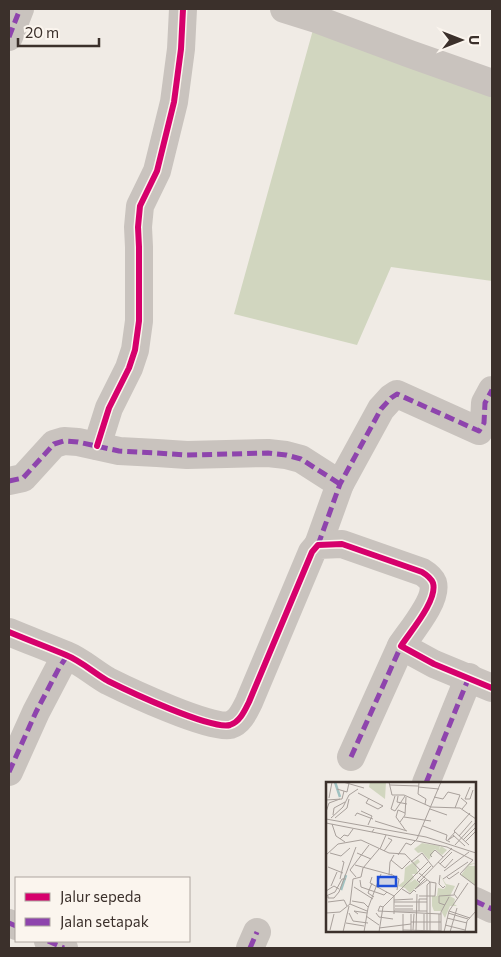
<svg xmlns="http://www.w3.org/2000/svg" width="501" height="957" font-family="Commissioner,sans-serif">
  <style>
    .green { fill: #d1d6bf }
    .lines { fill: none; stroke-linecap: round; stroke-linejoin: round }
    .minor { stroke: #c9c3be; stroke-width: 28 }
    .quiet { stroke: #8e44ad; stroke-width: 5; stroke-dasharray: 10 5; stroke-linecap: butt }
    .cycleway-casing { stroke: #fbf5ee; stroke-width: 9 }
    .cycleway { stroke: #d6006c; stroke-width: 6 }
    .inset-river { fill: none; stroke: #a1c2c1; stroke-width: 2.5 }
    .inset-road { fill: none; stroke: #a8a09b; stroke-width: 1 }
    .view { fill: #1d4ed8; fill-opacity: 0.15; stroke: #1d4ed8; stroke-width: 2.5 }
    .inset-edge { fill: none; stroke: #3b302b; stroke-width: 2.5 }
  </style>
  <rect width="100%" height="100%" fill="#f0ebe5"/>
  <polygon class="green" points="316,19 492,83 492,281 391,267 357,345 234,314"/>
  <g class="lines">
    <g class="minor">
      <polyline points="284,9 316,19 410,54 492,83"/>
      <polyline points="9,37 20,9"/>
      <polyline points="97,446 109,408 129,368 135,350 139,321 139,247 138,227 140,206 157,171 174,102 181,49 183,9"/>
      <polyline points="9,481 23,478 54,444 64,441 78,442 119,451 157,453 187,455 268,453 286,455 301,459 340,484"/>
      <polyline points="318,545 340,484 381,409 391,398 397,394 479,431 484,423 485,403 492,390"/>
      <path d="M9,632C28,640 47,647 66,655C81,661 94,673 108,681C128,691 211,730 230,725C240,722 245,710 249,702L312,552L318,545L342,544L422,572C427,575 431,578 433,583C438,600 410,632 401,646L434,664L492,688"/>
      <polyline points="351,757 401,646"/>
      <polyline points="9,772 36,712 59,668 67,656"/>
      <polyline points="426,783 469,677"/>
      <polyline points="475,901 492,909"/>
      <polyline points="9,923 16,926"/>
      <polyline points="48,941 64,948"/>
      <polyline points="250,948 257,932"/>
    </g>
    <g class="quiet">
      <polyline points="9,37 20,9"/>
      <polyline points="9,481 23,478 54,444 64,441 78,442 119,451 157,453 187,455 268,453 286,455 301,459 340,484"/>
      <polyline points="318,545 340,484 381,409 391,398 397,394 479,431 484,423 485,403 492,390"/>
      <polyline points="351,757 401,646"/>
      <polyline points="9,772 36,712 59,668 67,656"/>
      <polyline points="426,783 469,677"/>
      <polyline points="475,901 492,909"/>
      <polyline points="9,923 16,926"/>
      <polyline points="48,941 64,948"/>
      <polyline points="250,948 257,932"/>
    </g>
    <defs>
      <g id="cycleway">
        <polyline points="97,446 109,408 129,368 135,350 139,321 139,247 138,227 140,206 157,171 174,102 181,49 183,9"/>
        <path d="M9,632C28,640 47,647 66,655C81,661 94,673 108,681C128,691 211,730 230,725C240,722 245,710 249,702L312,552L318,545L342,544L422,572C427,575 431,578 433,583C438,600 410,632 401,646L434,664L492,688"/>
      </g>
    </defs>
    <use href="#cycleway" class="cycleway-casing"/>
    <use href="#cycleway" class="cycleway"/>
  </g>
  <g transform="translate(326 782)">
    <rect width="150" height="150" fill="#f0ebe5"/>
    <path d="M44,0H60L59,17L43,5ZM96,61L114,64L113,68L115,64L121,68L116,73L109,67L103,78L96,70L92,71L88,67ZM92,77L94,80L90,83L92,92H86L88,96L82,102L89,97L94,102L84,111L79,106L72,104L78,99L79,86ZM150,81L142,84H150V104L135,93L143,82ZM114,93L120,102L129,104L124,114L129,117L128,122L131,124H124L119,136L115,129H108L106,124V114H111L112,106L118,107L120,104Z" fill="#d1d6bf"/>
    <path class="inset-river" d="M9,0L14,15M15,108L20,93"/>
    <path class="inset-road" d="M17,0L38,6M63,0L66,13H78L105,25L134,26L150,37M93,0L92,12L100,17L99,22M64,3L92,4M92,5L113,7M144,5L139,17H144L147,8M11,7L21,10L23,1M32,11L57,24M69,14L65,27L69,29L79,14M72,14L71,20L81,22M108,15L117,17L122,10L134,13L129,26M3,16L6,0M43,16L40,21L52,27L57,24M135,16L141,21L136,27M0,18L16,17L18,9M104,27L121,33M35,29L46,34L42,43M0,30L3,21L14,17M79,31L72,28L70,35L80,49M7,33L8,26L19,20M29,34L31,31L47,37M78,35L105,39M5,36L17,25L23,13L32,7M9,36L21,26L23,17M0,37L100,55L150,71M49,39L81,49M74,40L79,33L80,15M0,41L46,50L48,47M6,42L10,54L19,60M97,44L121,53L120,58L124,60M46,50L121,65L147,78M127,53L139,64M128,54L122,58L129,50M133,54L146,39M14,57L18,53L22,54L27,47M137,58L150,45M139,60L150,49M129,63L150,40M143,63L128,49L144,31M54,67L60,53M58,69L66,58L62,56M4,71L15,74L24,66M31,71L45,77M0,73L12,62L35,58L63,71L79,72L94,88M72,73L80,61L85,63L91,57L115,0M106,75L104,73L109,68L117,75M0,78V93M65,78L76,87L84,79M147,78L134,92L150,104M85,80L96,71L107,85M112,80L119,86L127,77M114,82L126,70M29,83L66,93M2,85L17,91M37,86L53,67M118,89L143,70M93,91L104,100L110,101L109,114H93M65,92L73,97L71,108M63,93L64,80L68,73M114,93L113,102L117,106L119,104M30,95L24,88L43,63M46,95L44,101L68,114V132M121,95L123,97L133,90M14,97L18,80L16,79M99,97L89,107L101,98M117,97L142,80M34,98L35,105L58,113L61,110M93,100L126,66M46,101L42,111L48,115M94,101L91,98L105,84M5,104L11,90M28,105L47,117M76,107L84,112L88,108L90,110M0,109L8,104L13,107M0,114L9,110L16,97H20M2,114V116H8L13,110L30,65M132,117L128,112L133,101M68,118L87,117M26,119L38,121L42,125M2,120L18,118L21,124M68,120H101M24,122L41,129M119,123L113,121V114L128,113M69,124H87M57,125L54,124L52,129L115,132M69,127H87M68,129H101M93,129V117H101M123,129L144,136M0,131L14,130L24,122L27,97L35,95L37,86M23,131L27,139L42,141M50,131L53,135L67,137M122,131L142,137M32,132L28,129L41,131M77,132V149M113,132V149M40,134L53,143M121,136L141,141M85,140H115M20,141L38,144M119,143L139,148M53,146L85,142M4,148L8,132M77,148L115,149M87,148L88,132M85,149V132M90,149L91,112M98,149V132M101,149V103L104,100M104,149V100M115,149V130L123,115M17,150L23,124M38,150L42,126L55,92M53,150L57,125L102,80M118,150L123,129L142,101M124,150L131,126M139,150L141,139L150,129"/>
    <path class="view" d="M52,95H70V104H52Z"/>
    <rect width="150" height="150" class="inset-edge"/>
  </g>
  <rect width="501" height="957" fill="none" stroke="#3b302b" stroke-width="20"/>
  <rect x="15" y="877" width="175" height="65" fill="#fbf5ee" stroke="#aea6a0"/>
  <rect x="25" y="893" width="25" height="8" fill="#d6006c" stroke="#aea6a0"/>
  <text x="60" y="902" font-size="15" fill="#3b302b">Jalur sepeda</text>
  <rect x="25" y="918" width="25" height="8" fill="#8e44ad" stroke="#aea6a0"/>
  <text x="60" y="927" font-size="15" fill="#3b302b">Jalan setapak</text>
  <g transform="translate(461 40) rotate(90)" stroke="#fbf5ee" stroke-width="4" paint-order="stroke">
  <path d="M0-4L9 19L0 12L-9 19Z" fill="#3b302b"/>
  <text y="-8" font-size="14" font-weight="bold" text-anchor="middle" fill="#3b302b">U</text>
  </g>
  <path d="M18 38v8h81v-8" fill="none" stroke="#3b302b" stroke-width="2.5"/>
  <text x="25" y="38" font-size="15" fill="#3b302b" stroke="#fbf5ee" stroke-width="4" paint-order="stroke">20 m</text>
</svg>
